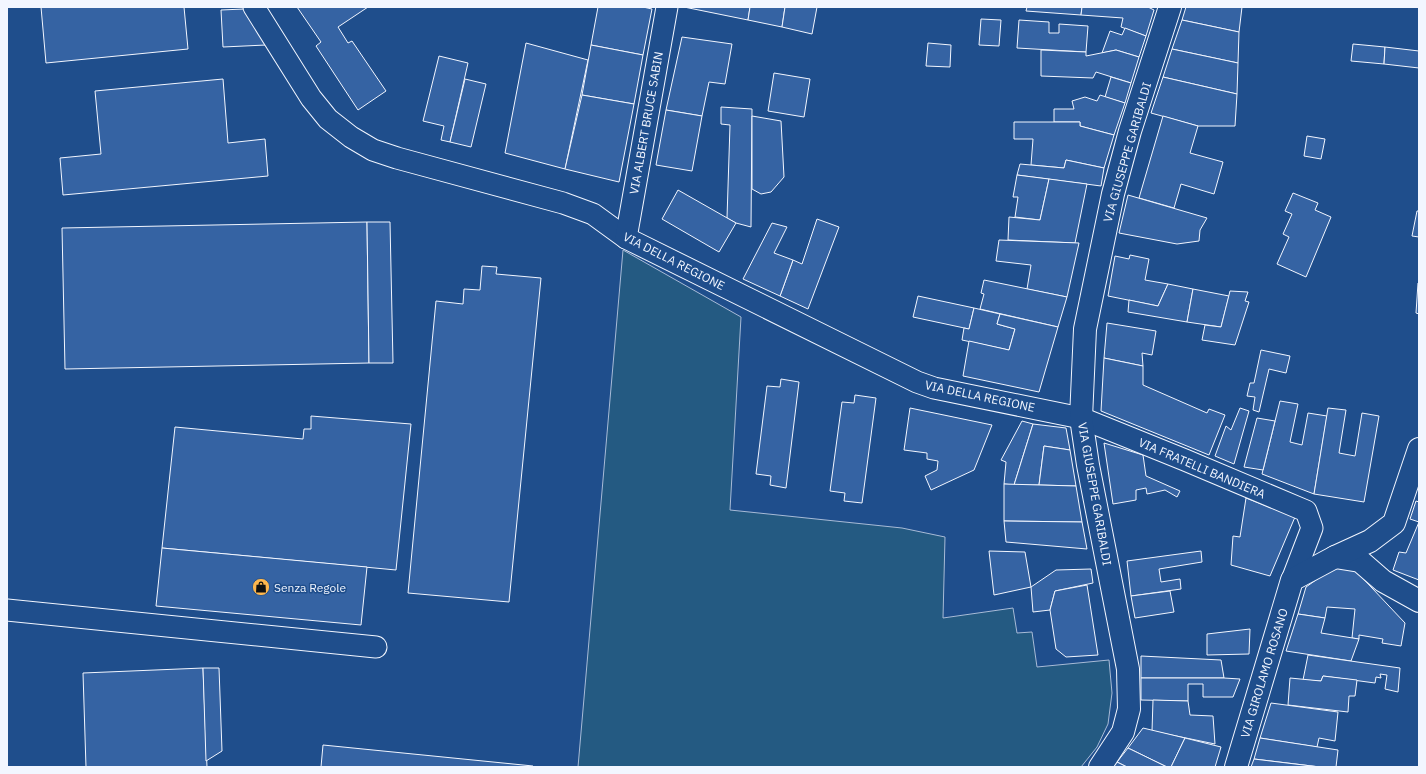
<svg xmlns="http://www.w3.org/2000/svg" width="1426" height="774" font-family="'IBM Plex Sans',sans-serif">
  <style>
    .green { fill: #245a82; stroke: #a8bbd7 }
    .building { fill: #3563a3; stroke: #f2f6ff }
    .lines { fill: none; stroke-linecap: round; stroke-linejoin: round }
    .street-casing { stroke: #f2f6ff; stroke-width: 23 }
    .secondary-casing { stroke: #f2f6ff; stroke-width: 24 }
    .street { stroke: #1f4e8c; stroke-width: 21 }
    .secondary { stroke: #1f4e8c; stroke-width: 22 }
    .labels { text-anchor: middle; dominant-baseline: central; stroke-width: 3; stroke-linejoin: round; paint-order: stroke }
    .street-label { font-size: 12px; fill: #f2f6ff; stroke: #1f4e8c }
    .poi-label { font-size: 12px; fill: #f2f6ff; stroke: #1f4e8c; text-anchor: start }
  </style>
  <rect width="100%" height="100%" fill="#1f4e8c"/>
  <polygon class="green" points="623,250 741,317 730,510 902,528 945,537 943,618 1013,608 1017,633 1032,632 1037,667 1109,660 1112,693 1108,724 1097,747 1081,767 578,767"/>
  <g class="building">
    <polygon points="41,7 184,7 188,49 46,63"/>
    <polygon points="297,7 368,7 338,27 348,43 352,41 386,91 358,110 316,46 321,42"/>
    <polygon points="598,7 643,7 652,9 643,55 591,45"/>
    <polygon points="684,7 750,7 748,20"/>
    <polygon points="750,7 785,7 782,27 748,20"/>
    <polygon points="785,7 817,7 812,34 782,27"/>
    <polygon points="1027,7 1082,7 1081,15 1026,11"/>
    <polygon points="1082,7 1148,7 1154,10 1146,36 1121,27 1123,18 1081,15"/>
    <polygon points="1186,7 1242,7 1239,32 1182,20"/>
    <polygon points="244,9 266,45 223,47 221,10"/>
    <polygon points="981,19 1001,20 999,46 979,45"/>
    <polygon points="1019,20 1049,22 1049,33 1059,33 1059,24 1088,26 1086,52 1017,48"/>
    <polygon points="1182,20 1239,32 1238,63 1172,49"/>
    <polygon points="1125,28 1146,36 1139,57 1116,50 1102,53 1110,31 1122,35"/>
    <polygon points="682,37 732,44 725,84 709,82 702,116 666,110"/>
    <polygon points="526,43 588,60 565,169 505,153"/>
    <polygon points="928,43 951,45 950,67 926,66"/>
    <polygon points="1353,44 1385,47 1384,64 1351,61"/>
    <polygon points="591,45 643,55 634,104 582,95"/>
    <polygon points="1385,47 1419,51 1419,68 1384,64"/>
    <polygon points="1172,49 1238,63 1237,94 1163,77"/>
    <polygon points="1041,50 1086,52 1086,56 1116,50 1139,57 1131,83 1096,72 1093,78 1041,76"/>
    <polygon points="439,56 468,63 450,142 441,140 444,126 423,121"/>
    <polygon points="774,73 810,79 804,117 768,111"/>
    <polygon points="1111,77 1131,83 1125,103 1105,97"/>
    <polygon points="1163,77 1237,94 1235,126 1198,126 1151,113"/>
    <polygon points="223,79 228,143 265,139 268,176 63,195 60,158 101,154 95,91"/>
    <polygon points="465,79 486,84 471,147 450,142"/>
    <polygon points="582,95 634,104 619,182 565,169"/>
    <polygon points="1100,95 1125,103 1114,135 1080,126 1080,122 1054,122 1054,109 1074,109 1072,101 1085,97 1097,101"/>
    <polygon points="721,107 752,109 751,227 736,223 727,218 730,125 721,124"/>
    <polygon points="666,110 702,116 692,171 656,165"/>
    <polygon points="752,116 781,121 784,177 771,192 761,194 752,189"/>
    <polygon points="1163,116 1198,126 1190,153 1223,162 1214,194 1181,184 1174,208 1139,198"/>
    <polygon points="1014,122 1080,122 1080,126 1114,135 1104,168 1066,160 1064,168 1031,165 1033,139 1014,139"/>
    <polygon points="1307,136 1325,139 1321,159 1304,156"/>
    <polygon points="1066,160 1104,168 1101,186 1017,175 1020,164 1064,168"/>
    <polygon points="1017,175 1049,179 1040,220 1015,217 1018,197 1013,197"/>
    <polygon points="1049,179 1087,184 1075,243 1008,240 1009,217 1040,220"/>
    <polygon points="678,190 736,223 719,252 662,219"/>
    <polygon points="1293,193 1318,203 1315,210 1331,217 1306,277 1277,264 1289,237 1283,234 1292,214 1285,211"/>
    <polygon points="1128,195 1207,218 1200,230 1199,241 1177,244 1119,233"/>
    <polygon points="1417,211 1419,211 1419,237 1412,236"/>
    <polygon points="817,219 839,227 808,309 780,296 793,260 802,264"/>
    <polygon points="367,222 369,363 65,369 62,228"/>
    <polygon points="367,222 390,222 393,363 369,363"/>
    <polygon points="772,223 787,227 774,253 793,260 780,296 743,279"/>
    <polygon points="999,240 1079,243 1067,297 1027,289 1031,265 996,261"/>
    <polygon points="1130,255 1149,259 1145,280 1168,284 1158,306 1108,296 1115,256 1129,259"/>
    <polygon points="482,266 497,267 496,274 541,278 509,602 408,593 436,301 463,304 464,289 480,290"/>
    <polygon points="984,280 1067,297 1058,327 980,309 984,294 981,293"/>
    <polygon points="1418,283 1419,283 1419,314 1416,313"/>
    <polygon points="1168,284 1193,289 1187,322 1128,312 1129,300 1158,306"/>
    <polygon points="1193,289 1229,296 1221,327 1187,322"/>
    <polygon points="1230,291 1248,292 1245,301 1249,302 1235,345 1202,340 1205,325 1221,327"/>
    <polygon points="918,296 974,308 969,329 913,317"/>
    <polygon points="974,308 1000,314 997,324 1015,329 1009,350 962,340 964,328 969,329"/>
    <polygon points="1000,314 1058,327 1039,392 963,376 969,341 1009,350 1015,329 997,324"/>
    <polygon points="1107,323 1156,331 1152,355 1142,353 1143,366 1104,358"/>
    <polygon points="1261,350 1290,356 1286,373 1269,369 1259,412 1253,410 1255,397 1247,396 1250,383 1254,383"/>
    <polygon points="1104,358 1143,366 1143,385 1207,413 1209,409 1225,415 1209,455 1101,411"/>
    <polygon points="781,379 799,382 786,488 770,485 771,476 756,474 767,386 780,387"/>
    <polygon points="855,395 876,398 862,503 844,501 845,493 830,491 842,402 854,403"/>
    <polygon points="1280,401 1298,404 1290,442 1302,445 1308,413 1327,416 1314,494 1262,474"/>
    <polygon points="910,408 992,425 974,470 931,490 925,476 937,470 938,461 927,459 927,453 904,450"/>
    <polygon points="1240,408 1249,411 1234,464 1215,456 1226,426 1231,430"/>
    <polygon points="1328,408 1346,410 1339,453 1355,456 1362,413 1379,416 1364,502 1314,494"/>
    <polygon points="311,416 411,424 396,570 162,548 175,427 303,439 304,429 311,429"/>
    <polygon points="1257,418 1275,421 1263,470 1244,467"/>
    <polygon points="1022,421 1033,424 1014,485 1004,484 1006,462 1001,460"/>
    <polygon points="1033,424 1066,428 1070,450 1044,446 1039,485 1014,485"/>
    <polygon points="1104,443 1143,455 1146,476 1180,491 1177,497 1165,490 1147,494 1146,488 1136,490 1136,500 1113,504"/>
    <polygon points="1044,446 1070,450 1076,486 1039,485"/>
    <polygon points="1004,484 1076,486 1082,522 1004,521"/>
    <polygon points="1246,498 1295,517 1270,576 1231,565 1233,536 1240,537"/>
    <polygon points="1416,501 1419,502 1419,580 1393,570 1399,552 1406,553 1419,522 1410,519"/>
    <polygon points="1004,521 1082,522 1087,549 1006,542"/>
    <polygon points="162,548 367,567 361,625 156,606"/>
    <polygon points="989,551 1025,552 1031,587 994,595"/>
    <polygon points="1201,551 1202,562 1159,569 1161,582 1180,579 1181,589 1131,596 1127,561"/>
    <polygon points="1333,568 1355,570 1405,623 1401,646 1382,643 1383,639 1359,635 1359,639 1352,638 1355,609 1327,607 1325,618 1298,614 1306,587"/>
    <polygon points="1091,569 1093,583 1055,591 1050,610 1033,612 1031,587 1056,570"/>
    <polygon points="1087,585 1098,655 1066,657 1056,649 1050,610 1055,591"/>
    <polygon points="1170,591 1174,612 1135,618 1131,596"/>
    <polygon points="1298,614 1325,618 1321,633 1359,639 1351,661 1286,651"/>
    <polygon points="1250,629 1249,654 1207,655 1207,634"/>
    <polygon points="1308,655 1400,668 1398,692 1385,689 1387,675 1380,674 1381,678 1376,677 1375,683 1323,676 1321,681 1303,680"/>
    <polygon points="1141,656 1221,660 1224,678 1141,678"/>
    <polygon points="203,668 207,767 86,767 83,673"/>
    <polygon points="203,668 219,668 222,751 206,761"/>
    <polygon points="1323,676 1357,680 1355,696 1349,696 1348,712 1288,705 1290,678 1321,681"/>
    <polygon points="1141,678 1224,678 1240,679 1233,697 1203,697 1203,684 1188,684 1188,701 1141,700"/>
    <polygon points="1153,700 1188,701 1190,715 1213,716 1215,744 1152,731"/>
    <polygon points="1271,703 1338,712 1335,741 1319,738 1317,747 1260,738"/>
    <polygon points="1143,728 1185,738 1171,767 1167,767 1128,748"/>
    <polygon points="1185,738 1221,747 1215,767 1171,767"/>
    <polygon points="1260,738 1338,750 1336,767 1320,767 1254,759"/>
    <polygon points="323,745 533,766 532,767 321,767"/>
    <polygon points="1128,748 1167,767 1127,767 1117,762"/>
    <polygon points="1254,759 1320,767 1251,767"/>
    <polygon points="1117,762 1127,767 1113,767"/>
  </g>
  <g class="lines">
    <defs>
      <g id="street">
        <polyline points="254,7 311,98 328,119 351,137 373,150 397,158 563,203 593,214 626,238 917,382 934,388 1081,418 1185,460 1306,511 1312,528 1292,580"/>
        <polyline points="626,238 667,7"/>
        <polyline points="7,610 376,647"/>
      </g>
      <g id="secondary">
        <polyline points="1335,557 1360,561 1383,581 1419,601"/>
        <polyline points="1100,767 1123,732 1129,709 1128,669 1088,465 1081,418 1085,329 1113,194 1130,131 1170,7"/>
        <polyline points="1236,767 1292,580 1335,557 1370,541 1394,523 1419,449"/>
      </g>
    </defs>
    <use href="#street" class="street-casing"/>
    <use href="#secondary" class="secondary-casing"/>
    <use href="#street" class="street"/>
    <use href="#secondary" class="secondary"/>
  </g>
  <defs>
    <symbol id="shop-disc" viewBox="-11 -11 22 22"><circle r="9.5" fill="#ffb74d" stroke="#1f4e8c"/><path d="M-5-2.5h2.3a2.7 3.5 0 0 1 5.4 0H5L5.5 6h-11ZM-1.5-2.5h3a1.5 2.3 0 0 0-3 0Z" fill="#111"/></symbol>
  </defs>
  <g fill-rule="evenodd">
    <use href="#shop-disc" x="251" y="577" width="20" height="20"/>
  </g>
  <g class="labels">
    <g class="street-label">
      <text transform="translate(646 123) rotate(-80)">VIA ALBERT BRUCE SABIN</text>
      <text transform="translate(1127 152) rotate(-74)">VIA GIUSEPPE GARIBALDI</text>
      <text transform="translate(674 261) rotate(27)">VIA DELLA REGIONE</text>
      <text transform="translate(980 396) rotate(12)">VIA DELLA REGIONE</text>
      <text transform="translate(1202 468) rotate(23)">VIA FRATELLI BANDIERA</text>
      <text transform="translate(1095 494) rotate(80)">VIA GIUSEPPE GARIBALDI</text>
      <text transform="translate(1264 673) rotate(-73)">VIA GIROLAMO ROSANO</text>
    </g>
    <g class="poi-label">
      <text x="274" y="587">Senza Regole</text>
    </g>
  </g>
  <rect width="1426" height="774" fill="none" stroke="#f2f6ff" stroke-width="16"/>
</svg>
